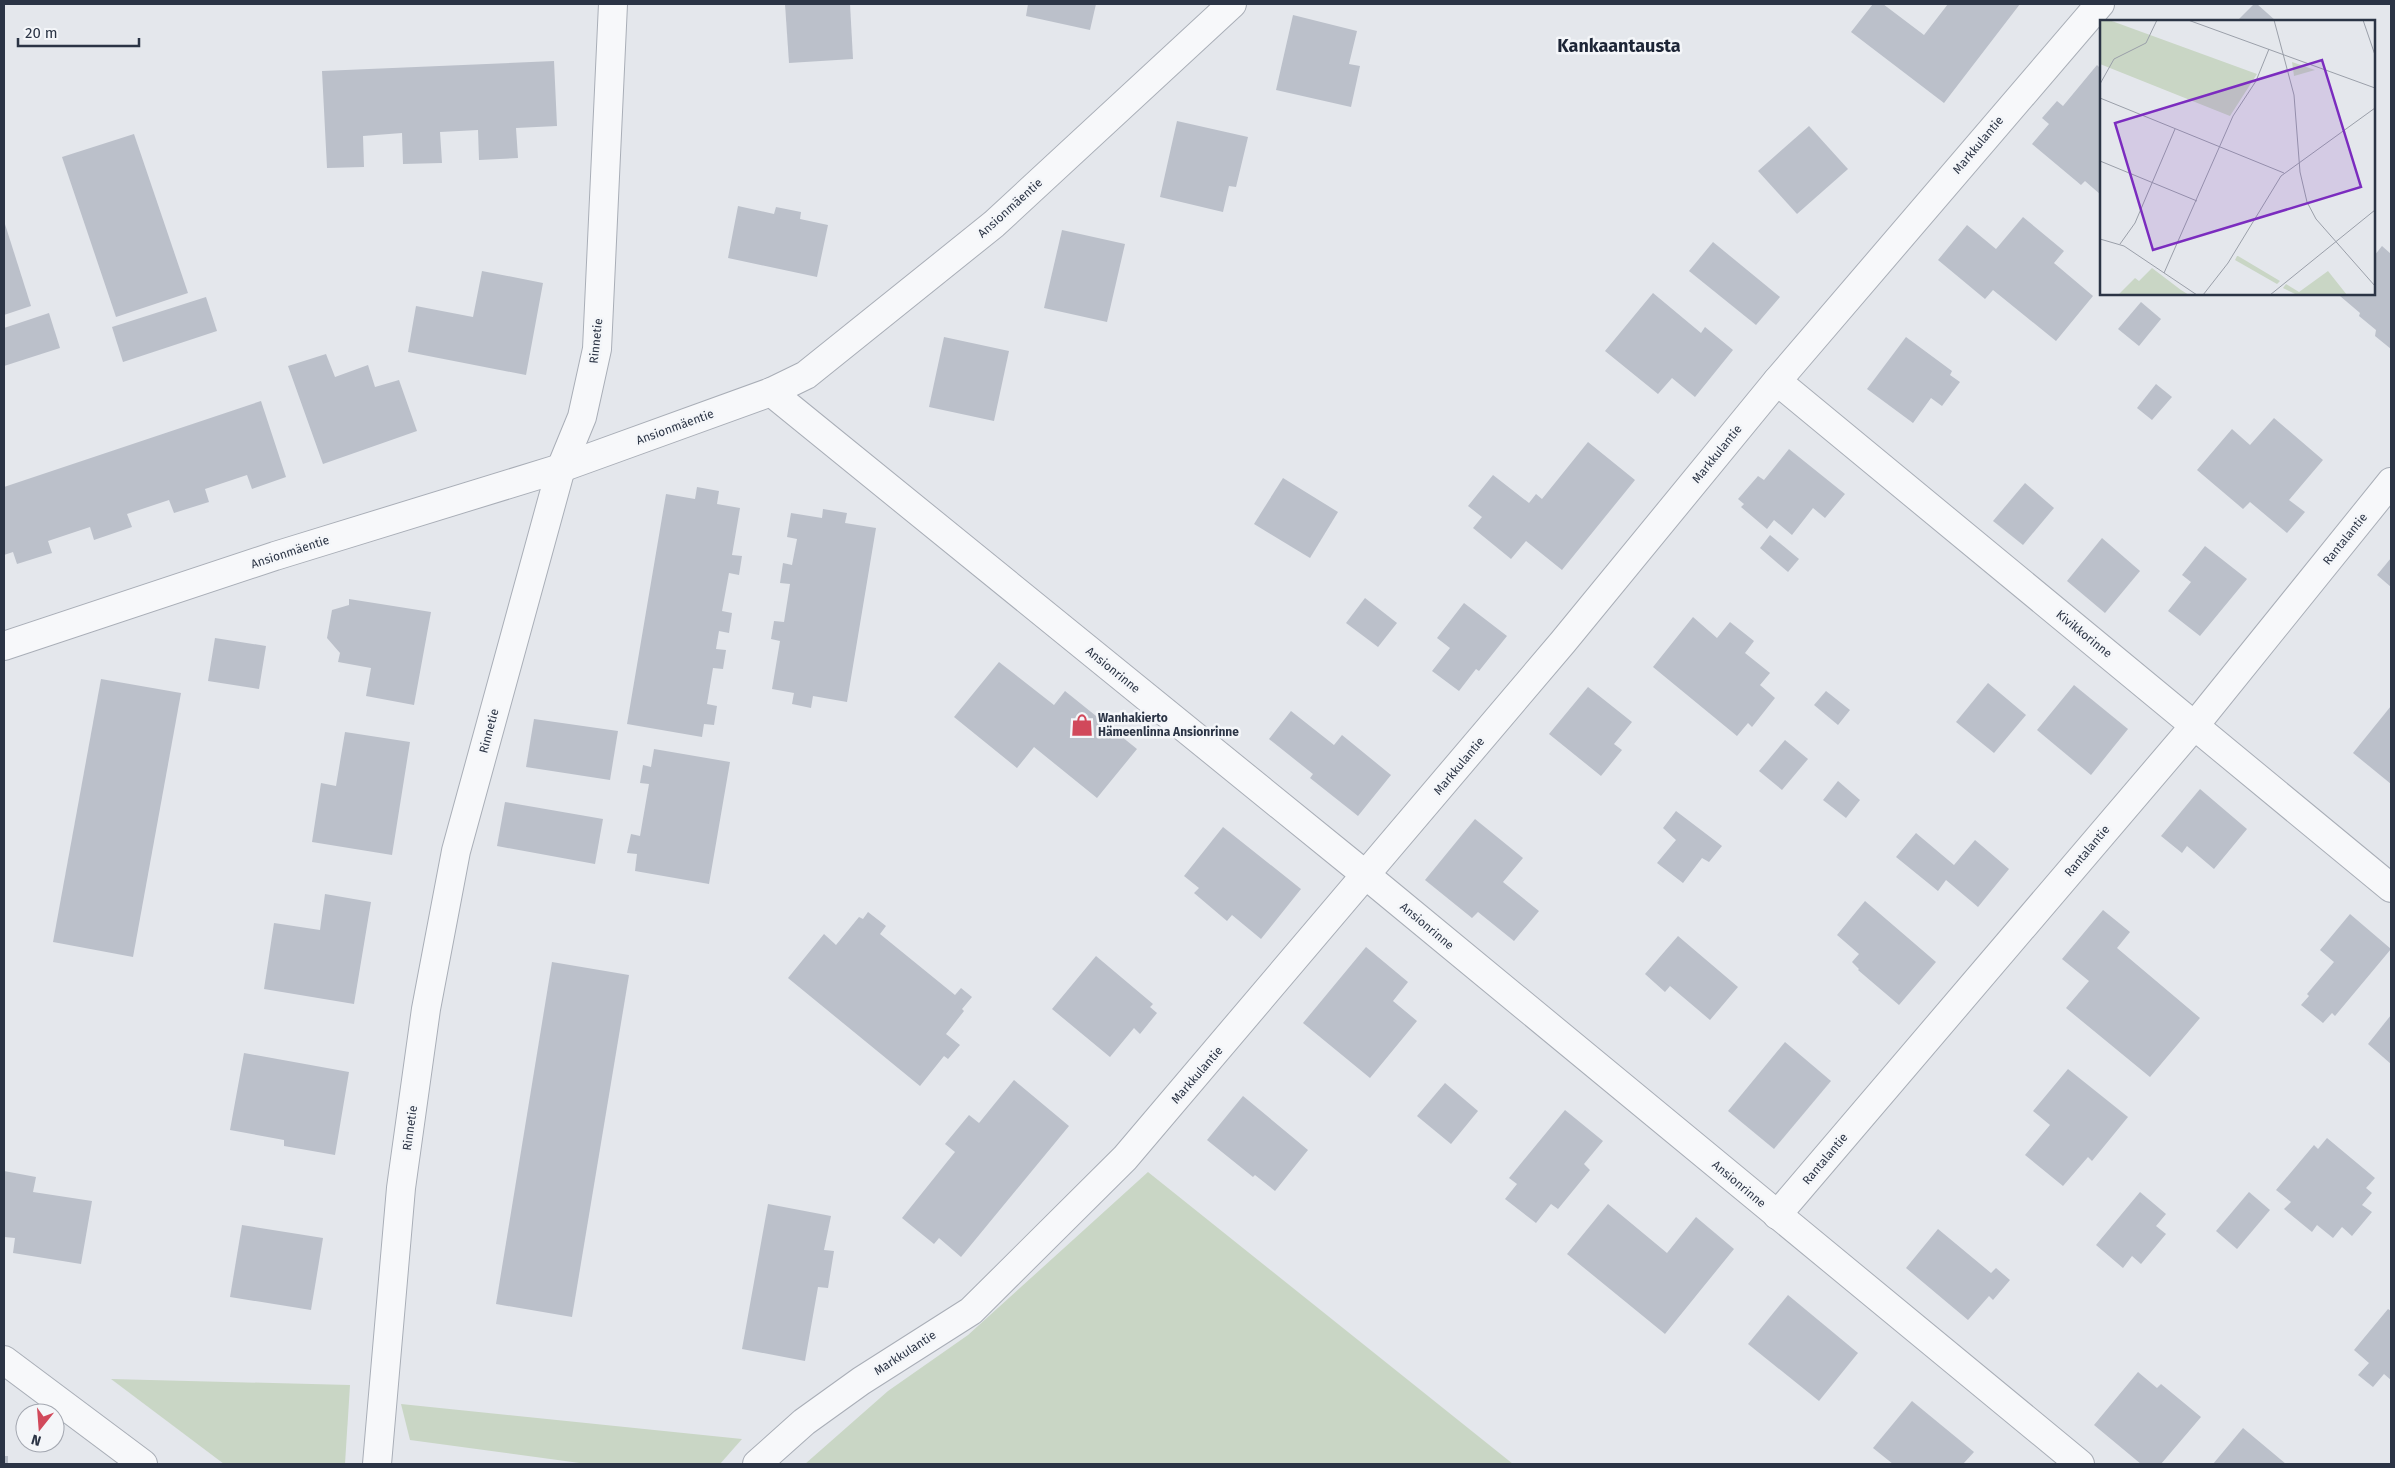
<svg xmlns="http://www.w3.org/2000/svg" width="2395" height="1468" font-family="'Fira Sans',sans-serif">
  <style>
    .green { fill: #c9d6c5 }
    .building { fill: #bbc0ca }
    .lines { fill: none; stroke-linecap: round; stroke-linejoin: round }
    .minor-casing { stroke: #a9aeb7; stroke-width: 30 }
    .tertiary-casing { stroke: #a9aeb7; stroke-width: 30 }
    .minor { stroke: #f7f8fa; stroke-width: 28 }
    .tertiary { stroke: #f7f8fa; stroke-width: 28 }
    .labels { text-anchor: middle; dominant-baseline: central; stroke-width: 5; stroke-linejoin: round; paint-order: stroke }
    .street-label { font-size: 12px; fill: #2b3445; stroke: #f4f6f9 }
    .poi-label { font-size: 12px; font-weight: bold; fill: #2b3445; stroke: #f4f6f9; text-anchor: start }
    .district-label { font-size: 18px; font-weight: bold; fill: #1d2536; stroke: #f4f6f9 }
    .inset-road { fill: none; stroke: #9a9fa9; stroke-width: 1 }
    .view { fill: #7b2cbf; fill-opacity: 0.15; stroke: #7b2cbf; stroke-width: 2.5 }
    .inset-edge { fill: none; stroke: #2b3445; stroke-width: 2.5 }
  </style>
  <rect width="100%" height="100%" fill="#e4e7ec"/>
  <g class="green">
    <polygon points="1148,1172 1513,1464 805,1464 888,1391 968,1335"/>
    <polygon points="111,1379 350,1385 345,1464 224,1464"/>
    <polygon points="401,1404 742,1439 720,1464 587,1464 410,1440"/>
  </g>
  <g class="building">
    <polygon points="785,4 850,4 853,59 789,63"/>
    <polygon points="1028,4 1096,4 1090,30 1026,16"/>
    <polygon points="1873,4 1883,4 1924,35 1948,4 2020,4 1944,103 1851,32"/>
    <polygon points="2254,4 2257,4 2276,21 2237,21"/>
    <polygon points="1293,15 1357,31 1349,64 1360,66 1351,107 1276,90"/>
    <polygon points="554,61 557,126 516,128 518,158 479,160 478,130 440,132 442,163 403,164 402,133 363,136 364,167 327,168 322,71"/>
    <polygon points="2097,65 2101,69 2101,195 2085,181 2081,185 2032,144 2049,124 2042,118 2057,101 2063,106"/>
    <polygon points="1177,121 1248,137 1236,187 1229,186 1223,212 1160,197"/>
    <polygon points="1809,126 1848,169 1797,214 1758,171"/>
    <polygon points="134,134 188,293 116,317 62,157"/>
    <polygon points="738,206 774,214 776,207 801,212 800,219 828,225 817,277 728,258"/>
    <polygon points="2023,217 2064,251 2054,263 2093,296 2056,341 1993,290 1985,299 1938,260 1967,225 1996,249"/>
    <polygon points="4,221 31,306 4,315"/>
    <polygon points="1062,230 1125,244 1107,322 1044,308"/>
    <polygon points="1713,242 1780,297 1756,325 1689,271"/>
    <polygon points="2382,246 2391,254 2391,349 2375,336 2376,330 2359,316 2360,313 2340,296 2342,294 2374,294 2374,256"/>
    <polygon points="482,271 543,283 526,375 408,352 416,306 473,317"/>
    <polygon points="1653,293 1701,333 1705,327 1733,350 1695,397 1672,378 1658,394 1605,351"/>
    <polygon points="206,297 217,331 123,362 112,327"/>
    <polygon points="2141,302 2161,319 2139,346 2118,329"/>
    <polygon points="49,313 60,348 4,366 4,328"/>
    <polygon points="944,337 1009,351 994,421 929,407"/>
    <polygon points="1906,337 1952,371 1950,375 1960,382 1942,406 1931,398 1913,423 1867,389"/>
    <polygon points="326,354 335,377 368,365 375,387 399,380 417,431 323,464 288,366"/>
    <polygon points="2156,384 2172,397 2152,420 2137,408"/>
    <polygon points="261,401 286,477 252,489 247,475 205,489 209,502 174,513 169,500 127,514 132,527 94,540 90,527 48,541 52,553 17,564 13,552 4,555 4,487"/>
    <polygon points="2274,418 2323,460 2289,500 2305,512 2287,533 2250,502 2243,509 2197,470 2232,429 2250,445"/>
    <polygon points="1588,442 1635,480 1562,570 1526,541 1511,559 1473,528 1482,517 1468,506 1493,475 1529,503 1536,494 1542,499"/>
    <polygon points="1789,449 1845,494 1825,518 1813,508 1792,535 1774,520 1767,529 1741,507 1744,504 1738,499 1758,476 1764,480"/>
    <polygon points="1283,478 1338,512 1310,558 1254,524"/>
    <polygon points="2025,483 2054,508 2023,545 1993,521"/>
    <polygon points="697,487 719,491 717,504 740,508 732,555 742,556 739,575 729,573 722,611 732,613 729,633 719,631 716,649 726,650 723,669 713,668 707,704 717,706 714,725 704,724 702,737 627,724 666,494 695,499"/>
    <polygon points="823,509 847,513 845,523 876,528 847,702 813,696 811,708 792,704 794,693 772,689 780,641 771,639 774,621 784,622 790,584 780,583 783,563 792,565 797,539 787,537 791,513 822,518"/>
    <polygon points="1770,535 1799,559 1788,572 1760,548"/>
    <polygon points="2102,538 2140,571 2105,613 2067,581"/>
    <polygon points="2205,546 2247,579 2200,636 2168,611 2191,582 2182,575"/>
    <polygon points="2391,558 2391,587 2377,575"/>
    <polygon points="1365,598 1397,623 1378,647 1346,623"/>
    <polygon points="349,599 431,612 414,705 366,696 371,668 338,662 340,653 327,638 332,610 349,605"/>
    <polygon points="1464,603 1507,636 1479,671 1476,669 1459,691 1432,671 1450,648 1437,638"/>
    <polygon points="1693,617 1717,638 1730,622 1754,641 1745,653 1770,673 1760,685 1775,698 1752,727 1748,723 1737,736 1653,667"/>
    <polygon points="215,638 266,646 259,689 208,681"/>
    <polygon points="999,662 1054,705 1065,691 1137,749 1097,798 1034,747 1017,768 954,717"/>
    <polygon points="101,679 181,693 133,957 53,942"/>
    <polygon points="1988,683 2026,715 1994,753 1956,722"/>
    <polygon points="2074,685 2128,729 2091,775 2037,730"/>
    <polygon points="1588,687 1632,722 1614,744 1622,750 1601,776 1549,734"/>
    <polygon points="1826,691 1850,710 1838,725 1814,705"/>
    <polygon points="2391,706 2391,784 2353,753"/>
    <polygon points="1291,711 1334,745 1342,735 1391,775 1358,816 1310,778 1313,774 1269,739"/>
    <polygon points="534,719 618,731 610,780 526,767"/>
    <polygon points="345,732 410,742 392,855 312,842 321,783 336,786"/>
    <polygon points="1785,740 1808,759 1782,790 1759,771"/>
    <polygon points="654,749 730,762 709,884 635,871 637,854 627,853 631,834 640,836 649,784 640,783 643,765 651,767"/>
    <polygon points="1838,781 1860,800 1846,818 1823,800"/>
    <polygon points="2200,789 2247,829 2214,869 2187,846 2182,853 2161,836"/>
    <polygon points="505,802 603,819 595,864 497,846"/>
    <polygon points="1676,811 1722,846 1709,862 1702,858 1683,883 1657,863 1676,840 1663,828"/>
    <polygon points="1475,819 1523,858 1503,882 1539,911 1514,941 1478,912 1472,918 1425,880"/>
    <polygon points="1223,827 1301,889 1261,939 1232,915 1227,921 1194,893 1199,888 1184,876"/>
    <polygon points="1916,833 1954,865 1975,840 2009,869 1978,907 1946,880 1938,891 1896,857"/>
    <polygon points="325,894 371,902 354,1004 264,989 274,923 320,930"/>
    <polygon points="1865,901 1936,962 1899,1005 1858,970 1859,969 1852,962 1859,954 1837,935"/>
    <polygon points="2103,910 2130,932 2117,948 2200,1018 2150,1077 2066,1008 2089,981 2062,959"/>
    <polygon points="868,912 886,926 880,934 955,995 961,988 972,997 962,1009 964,1011 946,1034 960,1045 948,1059 944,1056 920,1086 788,978 824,934 836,945 859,917 863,919"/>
    <polygon points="2350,914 2391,949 2335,1016 2332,1013 2323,1023 2301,1005 2309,996 2307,994 2334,962 2320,950"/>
    <polygon points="1678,936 1738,987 1710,1020 1670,986 1665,992 1645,974"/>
    <polygon points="1366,947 1408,982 1393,1001 1417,1021 1370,1078 1303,1023"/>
    <polygon points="1096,956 1153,1004 1150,1007 1157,1013 1140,1034 1134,1028 1110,1057 1052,1009"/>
    <polygon points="552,962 629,975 572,1317 496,1304"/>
    <polygon points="2391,1015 2391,1064 2368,1044"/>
    <polygon points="1785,1042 1831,1081 1774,1149 1728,1111"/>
    <polygon points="244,1053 349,1072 335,1155 284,1146 284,1140 230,1130"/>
    <polygon points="2068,1069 2128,1117 2092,1161 2088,1157 2063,1186 2025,1155 2050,1125 2033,1111"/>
    <polygon points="1014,1080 1069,1126 961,1257 939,1238 934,1244 902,1218 955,1152 945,1144 969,1115 979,1123"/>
    <polygon points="1445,1083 1478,1111 1451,1144 1417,1116"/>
    <polygon points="1243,1096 1308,1150 1275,1191 1255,1175 1253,1177 1207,1140"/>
    <polygon points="1565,1110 1603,1141 1584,1164 1590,1170 1558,1209 1551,1204 1536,1223 1505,1199 1517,1184 1509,1178"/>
    <polygon points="2327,1138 2375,1178 2366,1188 2372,1193 2362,1205 2372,1212 2352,1236 2342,1227 2333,1238 2317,1225 2312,1232 2284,1209 2291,1202 2276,1190 2314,1145 2318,1149"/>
    <polygon points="4,1171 36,1177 33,1192 92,1201 81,1264 13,1253 15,1238 4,1237"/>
    <polygon points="2140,1192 2166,1214 2156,1226 2166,1234 2141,1264 2132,1256 2123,1268 2096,1245"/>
    <polygon points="2249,1192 2270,1210 2237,1249 2216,1231"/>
    <polygon points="768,1204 831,1216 824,1250 834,1251 828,1288 818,1287 805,1361 742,1349"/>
    <polygon points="1608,1204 1667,1253 1696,1217 1734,1249 1665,1334 1567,1254"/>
    <polygon points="242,1225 323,1238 311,1310 230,1297"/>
    <polygon points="1938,1229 1991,1273 1996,1268 2010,1280 1993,1300 1989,1296 1968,1320 1906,1268"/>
    <polygon points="1788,1295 1858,1353 1819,1401 1748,1344"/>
    <polygon points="2388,1309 2391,1311 2391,1380 2384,1374 2373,1387 2358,1375 2369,1363 2354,1350"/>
    <polygon points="2138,1372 2157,1388 2161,1384 2201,1417 2161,1464 2141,1464 2094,1425"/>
    <polygon points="1912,1401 1974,1452 1963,1464 1893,1464 1873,1448"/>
    <polygon points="2243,1428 2286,1464 2213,1464"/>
    <rect x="4" y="1456" width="4" height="8"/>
  </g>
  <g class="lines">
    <defs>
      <g id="minor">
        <polyline points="1777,381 2391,888"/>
        <polyline points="771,392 1367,876 2080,1464"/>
        <polyline points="4,646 275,556 561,468 771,392 806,375 994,224 1232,4"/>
        <polyline points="1777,1215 2195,725 2391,482"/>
        <polyline points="377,1464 401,1188 426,1009 456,851 561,468 582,417 597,349 613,4"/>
        <polyline points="757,1464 804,1422 861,1381 971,1311 1125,1158 1563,642 1777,381 2100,4"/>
      </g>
      <polyline id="tertiary" points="4,1360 143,1464"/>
    </defs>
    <use href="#minor" class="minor-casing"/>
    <use href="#tertiary" class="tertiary-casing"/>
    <use href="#minor" class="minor"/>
    <use href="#tertiary" class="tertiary"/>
  </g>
  <defs>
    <symbol id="shop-bare" viewBox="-9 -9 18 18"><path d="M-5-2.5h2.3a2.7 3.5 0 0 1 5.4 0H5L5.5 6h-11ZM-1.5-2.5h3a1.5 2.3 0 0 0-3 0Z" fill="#d1495b" stroke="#f4f6f9" stroke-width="2.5" paint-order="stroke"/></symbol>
  </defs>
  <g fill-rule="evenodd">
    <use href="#shop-bare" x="1066" y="709" width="32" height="32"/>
  </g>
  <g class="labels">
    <g class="street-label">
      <text transform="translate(1978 145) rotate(-50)">Markkulantie</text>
      <text transform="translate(1010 208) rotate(-42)">Ansionmäentie</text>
      <text transform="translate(596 341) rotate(-84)">Rinnetie</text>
      <text transform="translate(675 427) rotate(-20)">Ansionmäentie</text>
      <text transform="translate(1717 454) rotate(-51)">Markkulantie</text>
      <text transform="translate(2345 539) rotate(-51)">Rantalantie</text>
      <text transform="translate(290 552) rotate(-18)">Ansionmäentie</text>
      <text transform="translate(2084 634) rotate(39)">Kivikkorinne</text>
      <text transform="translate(1113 670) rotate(39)">Ansionrinne</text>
      <text transform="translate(489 731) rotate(-75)">Rinnetie</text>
      <text transform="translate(1459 766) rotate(-50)">Markkulantie</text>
      <text transform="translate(2087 851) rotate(-50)">Rantalantie</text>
      <text transform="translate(1427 926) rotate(40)">Ansionrinne</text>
      <text transform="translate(1197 1075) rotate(-49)">Markkulantie</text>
      <text transform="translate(410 1128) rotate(-82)">Rinnetie</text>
      <text transform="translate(1825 1159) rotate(-50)">Rantalantie</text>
      <text transform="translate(1739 1184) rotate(40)">Ansionrinne</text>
      <text transform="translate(905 1353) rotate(-33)">Markkulantie</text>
    </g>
    <g class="poi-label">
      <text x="1098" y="718">Wanhakierto<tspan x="1098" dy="14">Hämeenlinna Ansionrinne</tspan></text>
    </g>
    <g class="district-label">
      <text x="1619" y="46">Kankaantausta</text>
    </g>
  </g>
  <g transform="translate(2100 20)">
    <rect width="275" height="275" fill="#e4e7ec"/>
    <path d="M0,0H9L157,54L130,96L0,44ZM192,42L215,50L194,56ZM137,236H138L180,261L177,264L135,240ZM52,248L81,270L89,275H18L35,258L39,261ZM228,251L247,275H197L183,268L186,264L199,272Z" fill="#c9d6c5"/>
    <path class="inset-road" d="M88,0L275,68M174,0L194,75L200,152L207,182L216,199L275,266M263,0L275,35M0,64L14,39L46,23L57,0M0,78L184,153M0,141L97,181M0,219L24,226L97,275M20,224L35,203L75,109M64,253L133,96L156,61L169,29M103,275L128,243L181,156L275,88M170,275L275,190"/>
    <path class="view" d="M222,40L261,167L53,230L15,103Z"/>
    <rect width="275" height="275" class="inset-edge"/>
  </g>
  <rect width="2395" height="1468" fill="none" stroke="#2b3445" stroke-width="10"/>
  <g transform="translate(40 1428) rotate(197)"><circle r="24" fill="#f4f6f9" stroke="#a4a8b1"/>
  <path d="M0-4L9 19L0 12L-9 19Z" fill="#d1495b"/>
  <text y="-8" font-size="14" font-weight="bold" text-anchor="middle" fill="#2b3445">N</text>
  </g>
  <path d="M18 38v8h121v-8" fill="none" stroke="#2b3445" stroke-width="2.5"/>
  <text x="25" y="38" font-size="15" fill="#2b3445" stroke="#f4f6f9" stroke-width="4" paint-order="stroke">20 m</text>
</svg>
